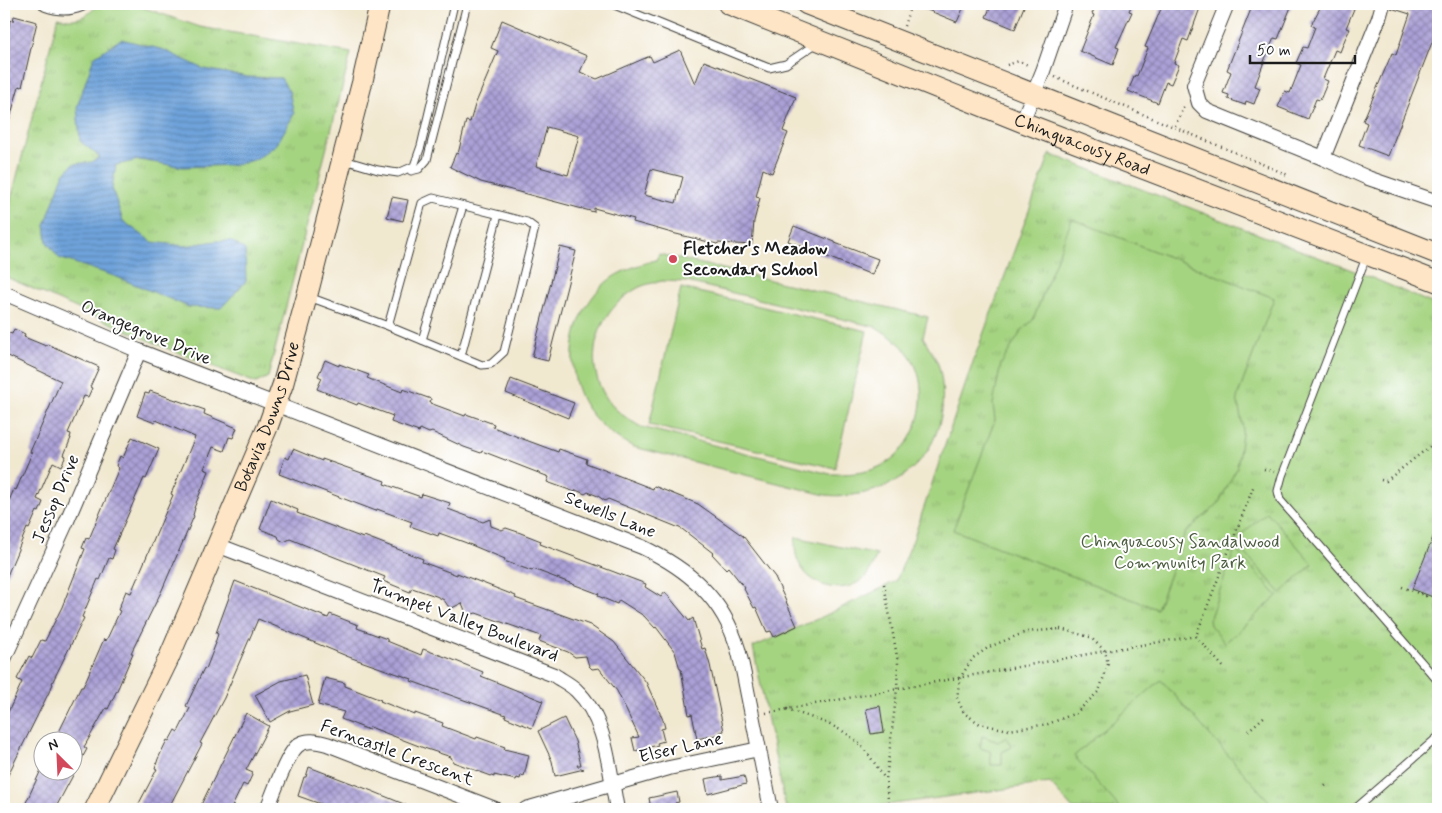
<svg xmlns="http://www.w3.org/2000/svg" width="1442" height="813" font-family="Mynerve,sans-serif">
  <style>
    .park { fill: url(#park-tufts); stroke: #60784e }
    .garden { fill: #a5d481; stroke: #60784e; fill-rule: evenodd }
    .water { fill: url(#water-rules); stroke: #46607c }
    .building { fill: url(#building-cross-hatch); fill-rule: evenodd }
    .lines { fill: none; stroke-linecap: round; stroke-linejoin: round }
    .lane-casing { stroke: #3c3b37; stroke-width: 9 }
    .street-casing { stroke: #3c3b37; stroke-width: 16 }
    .secondary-casing { stroke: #3c3b37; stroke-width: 22 }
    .path { stroke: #3c3b37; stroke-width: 2.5; stroke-dasharray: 1 4; stroke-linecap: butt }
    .lane { stroke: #fff; stroke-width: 7 }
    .street { stroke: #fff; stroke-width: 14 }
    .secondary { stroke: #fde5c5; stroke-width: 20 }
    .poi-dot { fill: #d1495b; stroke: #fff; stroke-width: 2 }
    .labels { text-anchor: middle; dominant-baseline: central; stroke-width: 4; stroke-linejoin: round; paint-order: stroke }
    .street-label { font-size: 18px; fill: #1c1c1c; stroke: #fff }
    .poi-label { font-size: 18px; font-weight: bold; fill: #1c1c1c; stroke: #fff; text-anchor: start }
    .park-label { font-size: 18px; fill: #4c5c3f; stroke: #fff }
  </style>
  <defs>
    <pattern id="park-tufts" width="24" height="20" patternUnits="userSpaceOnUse" patternTransform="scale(1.25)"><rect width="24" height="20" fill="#a5d481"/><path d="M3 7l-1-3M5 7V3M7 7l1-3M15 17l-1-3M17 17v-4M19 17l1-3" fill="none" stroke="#8db56f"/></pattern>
    <pattern id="water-rules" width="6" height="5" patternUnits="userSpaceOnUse" patternTransform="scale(1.25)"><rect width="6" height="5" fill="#6fa3db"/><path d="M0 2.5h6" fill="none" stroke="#5a84b1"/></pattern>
    <pattern id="building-cross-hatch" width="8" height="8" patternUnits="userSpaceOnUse" patternTransform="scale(1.25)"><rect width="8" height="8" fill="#aca1d7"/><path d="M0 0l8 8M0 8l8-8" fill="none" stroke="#8b82ae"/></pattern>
  </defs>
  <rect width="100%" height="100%" fill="#fff"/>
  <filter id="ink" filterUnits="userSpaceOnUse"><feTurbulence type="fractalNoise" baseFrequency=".02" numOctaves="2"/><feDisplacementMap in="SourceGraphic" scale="10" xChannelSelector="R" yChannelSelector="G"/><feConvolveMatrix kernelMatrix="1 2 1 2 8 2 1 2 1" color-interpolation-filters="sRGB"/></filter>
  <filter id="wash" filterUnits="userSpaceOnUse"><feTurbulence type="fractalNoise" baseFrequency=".0096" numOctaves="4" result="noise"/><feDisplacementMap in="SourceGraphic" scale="20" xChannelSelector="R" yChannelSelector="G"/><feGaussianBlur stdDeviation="1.12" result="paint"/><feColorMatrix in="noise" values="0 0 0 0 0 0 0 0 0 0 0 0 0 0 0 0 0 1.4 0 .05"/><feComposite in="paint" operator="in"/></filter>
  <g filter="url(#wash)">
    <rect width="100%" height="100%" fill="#f1e8d0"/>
    <g class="park">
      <path d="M98,4H133L200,27L351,53L268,377L256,383L171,350L4,276V222L8,211L58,17C74,22 88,18 98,4Z"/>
      <polygon points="1050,154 1370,277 1438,306 1438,809 1073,809 1050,783 856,809 786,809 753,647 822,617 896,581 913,540 974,359"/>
    </g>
    <g class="garden">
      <polygon points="1072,219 1274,298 1237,398 1243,428 1237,468 1218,504 1185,533 1157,609 953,530 995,420 993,404 1001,364 1022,330 1033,320"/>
      <path d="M659,254L928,317L923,337C928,346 934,355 938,364C943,379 943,395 942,410C934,470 881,501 825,495L634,447C615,438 600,426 587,408C560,367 573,305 613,277C626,269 641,264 656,260ZM662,281L687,282L876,327C890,336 903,344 912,359C933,396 917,449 879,467C863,474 847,474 830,474L641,427C626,418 612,409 604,394C582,355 600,310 636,289C644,284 654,283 662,281Z"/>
      <polygon points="681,288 867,331 835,468 649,425"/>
      <polygon points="1267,512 1313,564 1281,593 1234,541"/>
      <path d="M796,537L877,555C873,564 870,573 863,579C832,603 788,574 796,537Z"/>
      <polygon points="1235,549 1277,596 1225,643 1210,625 1209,620"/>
      <polygon points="1161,680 1276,809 1121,809 1074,756"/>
      <polygon points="982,736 998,742 1007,737 1012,747 1002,752 1002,765 991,765 990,751 980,748"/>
    </g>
    <polygon class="water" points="121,39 164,50 204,69 248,77 281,78 289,91 294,114 277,144 257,159 234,165 183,167 139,160 116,165 112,188 123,221 152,242 185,246 216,241 231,241 245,250 246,281 221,308 189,307 117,277 59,258 47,242 45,225 63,175 73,164 92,162 100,157 80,141 77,107 94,57"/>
    <g id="blocks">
      <g class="building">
        <polygon points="913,4 965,4 957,22"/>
        <polygon points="992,4 1025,4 1015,29 986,17"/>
        <polygon points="1096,4 1132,4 1129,11 1132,12 1116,47 1119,48 1113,65 1080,51 1094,15 1092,14"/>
        <polygon points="1163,4 1200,4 1198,8 1200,8 1188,41 1183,39 1174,63 1179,65 1171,84 1166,82 1158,103 1128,91 1135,75 1137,76 1148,48 1145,47"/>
        <polygon points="1253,4 1282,4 1291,7 1278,39 1274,38 1265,59 1255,86 1260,88 1254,104 1246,101 1245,105 1228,99 1229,95 1223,93 1231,72 1227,70"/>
        <polygon points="1322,4 1356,4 1346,28 1350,29 1345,39 1340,52 1335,50 1323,79 1328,81 1320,100 1316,99 1308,119 1278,107 1285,91 1290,93 1301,65 1296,63 1303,47 1307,48 1315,27 1311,25"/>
        <polygon points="1392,4 1438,4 1438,27 1388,156 1359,145 1367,123 1363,121 1392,53 1396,55 1410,14 1391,8"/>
        <polygon points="14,16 37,22 22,87 19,86 7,129 4,128 4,52 10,20 13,21"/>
        <path d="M502,20L587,56L580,72L597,79L650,56L653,62L680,50L695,84L704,61L796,97L783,131L788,133L772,173L763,169L756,197L760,198L754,221L752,245L718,243L717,244L672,233L633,222L634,219L594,208V212L481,182L450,167L456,153L458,154L466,121L470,122L475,105L498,51L491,48ZM547,127L579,136L568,175L536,166ZM651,169L683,177L676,203L644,195Z"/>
        <polygon points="392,197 408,200 403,221 387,217"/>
        <polygon points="794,226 835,242 835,243 878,259 872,275 788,241"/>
        <polygon points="560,247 576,251 548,361 532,357"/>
        <polygon points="14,329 25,334 24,337 46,346 47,344 99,367 90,387 92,388 88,397 84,396 68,433 71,434 70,438 71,438 64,455 66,456 61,466 53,462 37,499 43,502 39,512 37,511 29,529 27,528 4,583 4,513 14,489 16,490 32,453 30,452 61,381 4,354 4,331 12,334"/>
        <polygon points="325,360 339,366 339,364 369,375 367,378 402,392 403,389 431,399 430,403 465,416 466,414 494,424 493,427 523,439 558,452 559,449 587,459 586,463 653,489 654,486 698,504 743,536 775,577 797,626 774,637 771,631 767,632 756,607 754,608 744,589 745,588 728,567 726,569 712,554 713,553 682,529 608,499 605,501 598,496 588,492 585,494 576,490 575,492 547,482 549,477 482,451 481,453 464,447 432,432 429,433 420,429 419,432 391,422 393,416 358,403 357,405 317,389 322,378 318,376"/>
        <polygon points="511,379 574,403 568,418 506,393"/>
        <polygon points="150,391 205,410 204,414 237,428 233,438 229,437 224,451 213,447 204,469 209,471 194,508 195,508 193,515 194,516 162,590 131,653 133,653 119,686 108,709 106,708 84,747 87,749 55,809 23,809 41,770 72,770 72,740 55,740 81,687 83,687 104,639 106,641 120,611 118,610 126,591 131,593 173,495 171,494 195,437 156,420 155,423 137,416 145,393 149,394"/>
        <polygon points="132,437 159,449 146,479 144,478 113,549 115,550 112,559 109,558 100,580 98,579 82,617 84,618 52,683 53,684 4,783 4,721 22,682 17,679 29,656 32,658 41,640 45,641 62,607 85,549 82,548 86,538 89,539 119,468 116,466 120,456 123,458"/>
        <polygon points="293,449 322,461 322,459 385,481 384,484 421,497 422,494 450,503 448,509 483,522 490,519 491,526 502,530 506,528 518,532 541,541 540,544 646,584 645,587 661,597 665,592 689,621 693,618 702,649 705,648 710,665 724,731 720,732 720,734 697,739 692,714 689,715 681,669 680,669 675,652 656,627 655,628 644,616 619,600 617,604 598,596 599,594 533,569 532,571 504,561 505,559 464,542 439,533 438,536 410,526 412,522 377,509 376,511 279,474 285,457 289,459"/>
        <polygon points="271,499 298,510 297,513 363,538 364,536 423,559 422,562 457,575 457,573 516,596 515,598 590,625 614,642 646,682 663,720 665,728 661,729 664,741 657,743 658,745 635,751 632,738 639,737 617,691 599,668 592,669 589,666 586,656 575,657 568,652 539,641 541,636 476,613 470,615 466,613 462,603 452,608 448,606 444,600 436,596 412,588 410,592 383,581 385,577 322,552 290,539 284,542 279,539 278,536 260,529"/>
        <polygon points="1438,525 1438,599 1412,589"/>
        <polygon points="235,581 328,618 330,614 358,625 357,628 387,639 387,641 421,655 423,649 451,659 483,672 481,676 543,701 532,728 505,717 506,715 411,681 412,679 349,657 258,619 224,698 200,743 202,744 168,809 136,809 157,769 155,768 158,759 167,740 169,741 175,730 178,732 190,708 186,706 204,668 206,669 216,643 215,643 218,634 216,633"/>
        <polygon points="305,675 313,705 290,711 270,722 255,695 281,681"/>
        <polygon points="325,678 345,683 345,686 381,700 380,701 415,715 415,713 443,723 442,726 476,739 477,737 505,747 504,749 529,755 524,776 521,775 520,779 517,778 516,780 494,775 494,777 453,762 451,757 424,748 370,727 369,730 341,719 344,712 318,705"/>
        <polygon points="880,706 884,732 871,734 866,709"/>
        <polygon points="246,713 269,726 246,770 253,773 247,786 243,784 231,809 199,809"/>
        <polygon points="564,718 575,741 581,765 577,765 578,767 584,769 555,776 552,761 538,731"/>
        <polygon points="309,767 372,791 416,809 335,809 298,796 304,777 306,777"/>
        <polygon points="722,776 722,780 744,776 746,784 708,794 705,779"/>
        <polygon points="677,792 679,802 675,803 676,809 651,809 649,798"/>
      </g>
    </g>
  </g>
  <g filter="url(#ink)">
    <use href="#blocks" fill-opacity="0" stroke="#3c3b37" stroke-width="1"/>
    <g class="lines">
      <defs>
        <g id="lane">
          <polyline points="612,4 769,68 786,64 817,43"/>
          <polyline points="344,160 378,170 398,173 414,166 421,146 454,4"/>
          <polyline points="411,171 419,169 427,160 467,4"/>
          <polyline points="1367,255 1282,476 1278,491 1280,500 1438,681"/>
          <polyline points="309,297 388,326 482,365 491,364 504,352 535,228 527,222 433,198 422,203 388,326"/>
          <polyline points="422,340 463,206"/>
          <polyline points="461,356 498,215"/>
          <polyline points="1355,809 1438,737"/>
        </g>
        <g id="street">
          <path d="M46,4C59,9 69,9 81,4"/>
          <polyline points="1227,4 1194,85 1199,103 1207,111 1323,158 1368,178 1438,202"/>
          <polyline points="1022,122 1043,71 1066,4"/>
          <polyline points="1323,158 1379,18 1383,4"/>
          <path d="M4,293L139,351L642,547C688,569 723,598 738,649C743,667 746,686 750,705C757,740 764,774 771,809"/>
          <path d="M217,545L554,675C561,680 570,684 576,690C607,719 609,770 617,809"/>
          <polyline points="4,659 66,523 139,351"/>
          <path d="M267,809C273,795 288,750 300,744C309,739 318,742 327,744L495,809"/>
          <polyline points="526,809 669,768 759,749"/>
        </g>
        <g id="secondary">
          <path id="s1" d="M728,4L1022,122L1438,282"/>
          <polyline points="806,4 1438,254"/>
          <path id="s2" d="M95,809L168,660L268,426L283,384L307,296L362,83L380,4"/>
        </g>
      </defs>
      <use href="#lane" class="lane-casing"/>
      <use href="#street" class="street-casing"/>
      <use href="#secondary" class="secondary-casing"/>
      <g class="path">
        <polyline points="904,26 911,4"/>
        <polyline points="1007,65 1019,61 1030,66"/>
        <path d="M1055,77C1133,111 1212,142 1290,176"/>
        <polyline points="1175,126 1183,108 1186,106"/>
        <polyline points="1264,469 1274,472"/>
        <polyline points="1381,480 1386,481 1438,440"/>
        <polyline points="884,584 898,662 897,689 886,780 889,809"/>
        <polyline points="1402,587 1426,596 1427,594"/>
        <polygon points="1060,629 1090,637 1105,651 1108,664 1099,691 1076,713 1048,724 1009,730 980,724 964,713 957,698 960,678 973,658 989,647 1026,632"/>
        <polyline points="1196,636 1225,669"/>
        <path d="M787,709C806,716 837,725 851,737C866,748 875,764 885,779"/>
        <polyline points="766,713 1105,651 1196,636 1254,485"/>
        <polyline points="1248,731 1266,715"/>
        <polyline points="1325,786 1327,784"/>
      </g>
      <use href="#lane" class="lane"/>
      <use href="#street" class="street"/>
      <use href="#secondary" class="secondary"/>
    </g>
  </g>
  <circle class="poi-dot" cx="673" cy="259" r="5"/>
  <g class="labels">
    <g class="street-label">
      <text stroke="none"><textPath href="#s1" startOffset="381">Chinguacousy Road</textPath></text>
      <text transform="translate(146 333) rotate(23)">Orangegrove Drive</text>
      <text stroke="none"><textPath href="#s2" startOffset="429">Botavia Downs Drive</textPath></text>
      <text transform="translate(56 499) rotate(-67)">Jessop Drive</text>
      <text transform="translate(610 515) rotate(22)">Sewells Lane</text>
      <text transform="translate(464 621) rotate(21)">Trumpet Valley Boulevard</text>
      <text transform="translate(681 748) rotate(-13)">Elser Lane</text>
      <text transform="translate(397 753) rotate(20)">Ferncastle Crescent</text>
    </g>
    <g class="poi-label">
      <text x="683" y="249">Fletcher's Meadow<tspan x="683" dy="21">Secondary School</tspan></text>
    </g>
    <g class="park-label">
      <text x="1180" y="542">Chinguacousy Sandalwood<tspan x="1180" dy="21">Community Park</tspan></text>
    </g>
  </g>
  <rect width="1442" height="813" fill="none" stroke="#fff" stroke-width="20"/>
  <g transform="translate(58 756) rotate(336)"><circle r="24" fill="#ffffff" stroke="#a4a4a4"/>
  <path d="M0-4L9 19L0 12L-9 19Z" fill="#d1495b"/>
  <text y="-8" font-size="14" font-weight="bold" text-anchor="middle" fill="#1c1c1c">N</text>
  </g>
  <path d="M1250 55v8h105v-8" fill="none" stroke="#1c1c1c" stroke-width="2.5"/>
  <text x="1257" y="55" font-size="15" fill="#1c1c1c" stroke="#ffffff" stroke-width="4" paint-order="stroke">50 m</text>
</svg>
